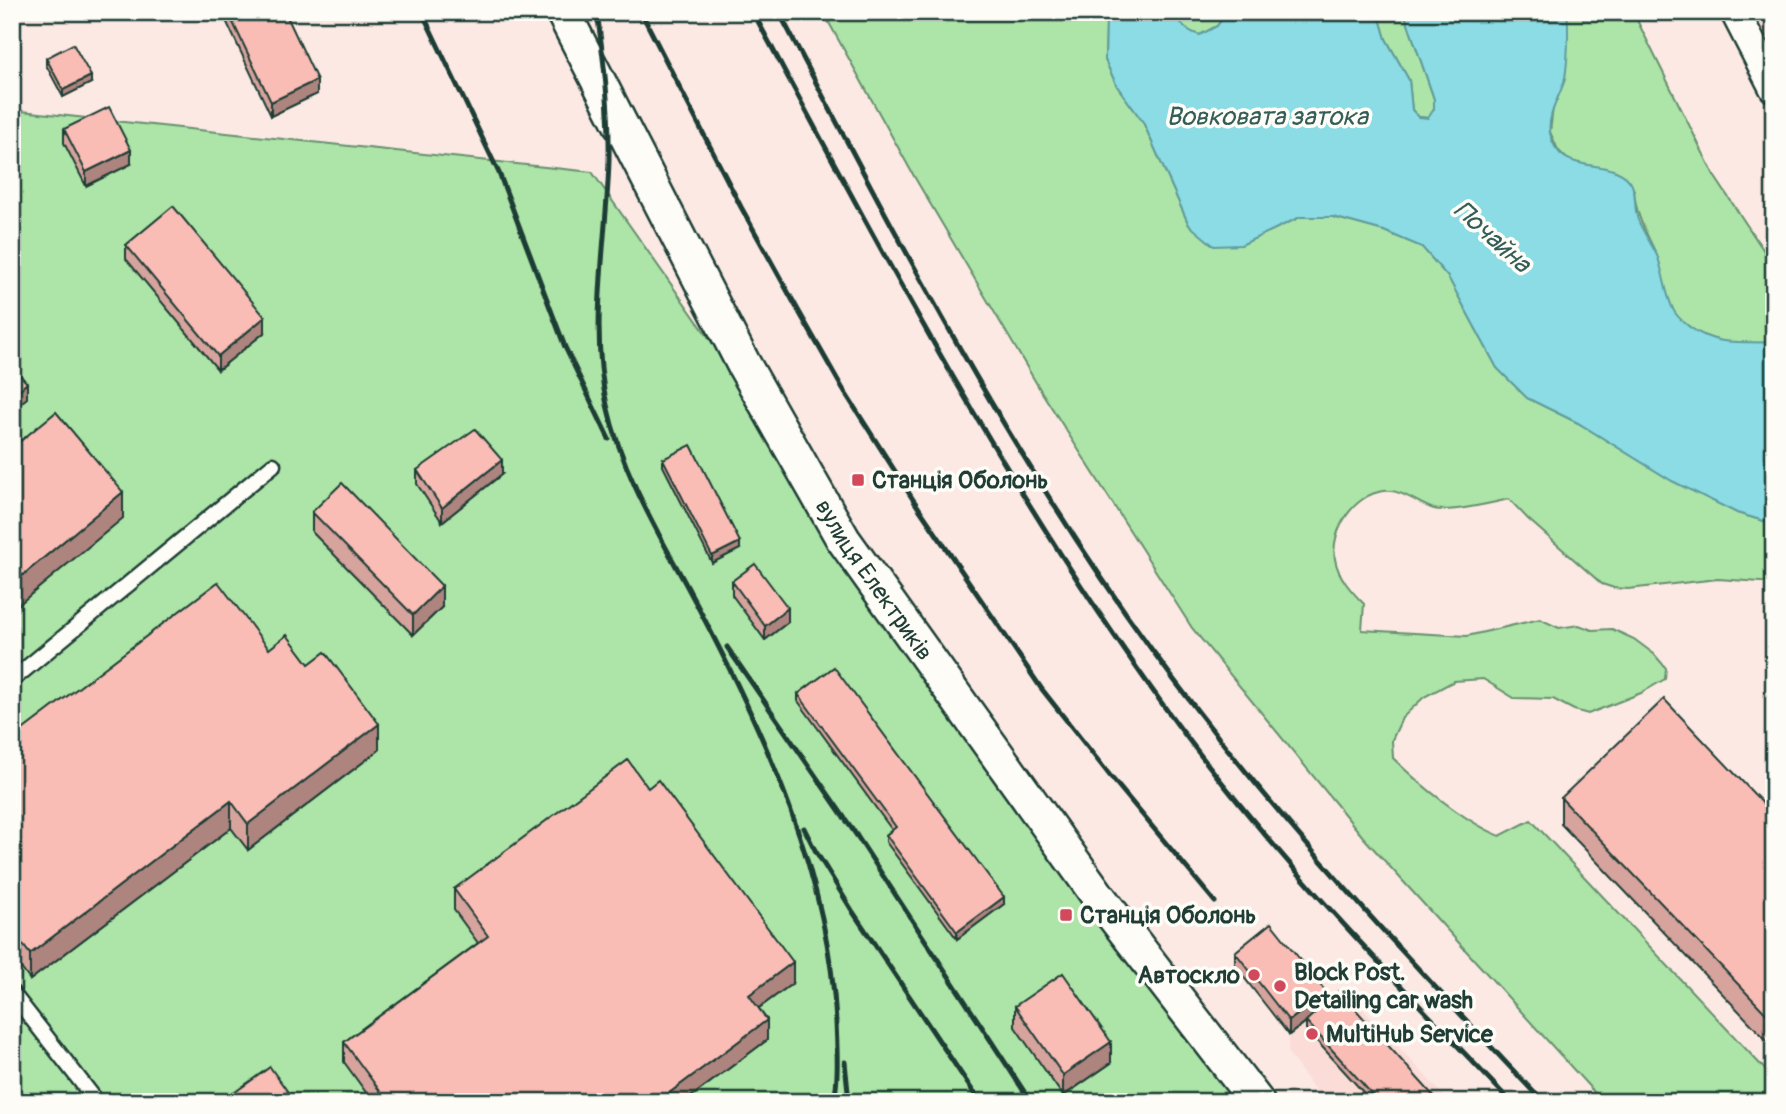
<svg xmlns="http://www.w3.org/2000/svg" width="1786" height="1114" font-family="Pangolin,sans-serif">
  <style>
    .built { fill: #fbdcd6 }
    .green { fill: #ade4a7; stroke: #66906e; stroke-width: 2 }
    .water { fill: #8bdce4; stroke: #609c9e; stroke-width: 2 }
    .lines { fill: none; stroke-linecap: round; stroke-linejoin: round }
    .service-casing { stroke: #1f3d34; stroke-width: 19 }
    .minor-casing { stroke: #1f3d34; stroke-width: 33 }
    .tertiary-casing { stroke: #1f3d34; stroke-width: 38 }
    .service { stroke: #fdfcf7; stroke-width: 14 }
    .minor { stroke: #fdfcf7; stroke-width: 28 }
    .tertiary { stroke: #fdfcf7; stroke-width: 33 }
    .rail { stroke: #1f3d34; stroke-width: 5 }
    .wall { fill: #d6a39d; stroke: #1f3d34; stroke-width: 2 }
    .shaded-wall { fill: #ae847f; stroke: #1f3d34; stroke-width: 2 }
    .building { fill: #f9bdb6; stroke: #1f3d34; stroke-width: 2 }
    .poi-dot { fill: #d1495b; stroke: #fdfcf7; stroke-width: 2.5 }
    .labels { text-anchor: middle; dominant-baseline: central; stroke-width: 7; stroke-linejoin: round; paint-order: stroke }
    .poi-label { font-size: 24px; font-weight: bold; fill: #1f3d34; stroke: #fdfcf7; text-anchor: start }
    .street-label { font-size: 24px; fill: #1f3d34; stroke: #fdfcf7 }
    .water-label { font-size: 26px; font-style: italic; fill: #355d57; stroke: #fdfcf7 }
  </style>
  <rect width="100%" height="100%" fill="#fce9e4"/>
  <filter id="ink" filterUnits="userSpaceOnUse"><feTurbulence type="fractalNoise" baseFrequency=".0143" numOctaves="2"/><feDisplacementMap in="SourceGraphic" scale="14" xChannelSelector="R" yChannelSelector="G"/><feConvolveMatrix kernelMatrix="1 2 1 2 8 2 1 2 1" color-interpolation-filters="sRGB"/></filter>
  <g filter="url(#ink)">
    <g class="built">
      <polygon points="1750,12 1774,12 1774,59"/>
      <polygon points="1345,990 1450,1102 1324,1102 1288,1053 1289,1035"/>
    </g>
    <g class="green">
      <path d="M823,12H1103L1106,22L1105,60L1117,86L1143,122L1189,225L1241,245L1300,217H1333L1384,231L1422,247L1448,277L1497,368L1527,398L1578,423L1737,513L1774,524V583L1718,579L1628,589L1614,588L1602,584L1528,519L1509,499C1492,503 1451,513 1434,509C1417,504 1403,489 1384,491C1354,494 1330,531 1335,559C1338,577 1352,592 1364,604L1362,630L1467,636L1540,619L1559,628L1579,625L1592,630L1612,629L1634,639L1654,654L1666,668L1665,679L1641,693L1588,714L1574,710L1553,699L1514,698L1483,679L1454,681L1424,697L1402,718L1392,740L1393,758C1420,785 1464,821 1500,836L1531,820L1774,1079V1102H1603L1363,837L1192,628L1041,391L915,178Z"/>
      <path d="M1177,12H1227L1217,26L1200,35C1189,32 1178,26 1177,12Z"/>
      <polygon points="1378,12 1404,12 1434,99 1435,109 1428,118 1419,117 1412,110 1409,80 1386,39"/>
      <path d="M1567,12H1633L1715,177L1774,266V343C1761,342 1748,344 1736,343C1715,342 1687,331 1674,313C1663,296 1664,274 1657,256C1646,231 1636,218 1634,190L1583,165L1568,160L1558,150L1550,132L1553,107L1565,79Z"/>
      <polygon points="12,110 592,172 1247,1102 12,1102"/>
    </g>
    <path class="water" d="M1103,12H1178C1178,25 1189,32 1200,35L1217,26L1227,12H1378L1386,39L1409,80L1412,110L1419,117L1428,118L1434,109V99L1404,12H1567C1569,27 1568,67 1564,82C1559,97 1547,116 1550,133C1559,178 1606,156 1628,179C1638,190 1633,207 1638,220C1643,233 1653,245 1658,258C1664,275 1665,293 1673,309C1676,317 1685,323 1691,328C1720,348 1742,340 1774,343V524L1737,513L1672,481L1578,423L1527,398L1497,368L1448,277L1422,247L1384,231L1333,217H1300L1241,245L1214,246L1189,225L1143,122L1117,86L1105,60L1106,23Z"/>
    <g class="lines">
      <defs>
        <g id="service">
          <polyline points="12,680 273,465"/>
          <polyline points="12,993 97,1102"/>
        </g>
        <polyline id="minor" points="1735,12 1774,88"/>
        <g id="tertiary">
          <path id="s1" d="M563,12L744,365L843,539L1098,896L1257,1102"/>
        </g>
      </defs>
      <use href="#service" class="service-casing"/>
      <use href="#minor" class="minor-casing"/>
      <use href="#tertiary" class="tertiary-casing"/>
      <use href="#service" class="service"/>
      <use href="#minor" class="minor"/>
      <use href="#tertiary" class="tertiary"/>
      <g class="rail">
        <polyline points="422,12 499,173 565,347 609,439"/>
        <path d="M597,12C604,62 610,110 609,160C607,239 589,327 607,405C623,478 664,542 698,607C766,736 829,875 836,1022C837,1048 839,1076 834,1102"/>
        <polyline points="641,12 741,207 798,310 844,391 914,501 1041,688 1111,777 1215,902"/>
        <path d="M753,12C881,251 1007,490 1166,709C1268,850 1391,976 1511,1102"/>
        <path d="M779,12C893,230 1007,450 1152,650C1269,812 1406,957 1543,1102"/>
        <polyline points="727,647 857,836 1031,1102"/>
        <polyline points="804,828 815,850 853,912 980,1102"/>
        <polyline points="845,1062 849,1102"/>
      </g>
    </g>
    <g class="wall">
      <polygon points="222,12 285,12 317,94 271,116"/>
      <polygon points="46,58 91,83 63,97 46,65"/>
      <polygon points="64,129 131,164 86,186 64,143"/>
      <polygon points="126,245 265,332 218,370 126,259"/>
      <polygon points="663,459 740,549 712,563 663,466"/>
      <polygon points="417,470 502,474 442,522 417,484"/>
      <polygon points="312,512 442,607 413,635 312,532"/>
      <polygon points="732,581 788,622 765,640 732,595"/>
      <polygon points="269,649 309,664 379,750 248,850 231,828 30,980 12,956 12,738"/>
      <polygon points="798,694 1004,904 957,939 886,842 886,835 892,830 798,701"/>
      <polygon points="1561,798 1774,815 1774,1048 1561,824"/>
      <polygon points="454,889 793,983 759,1008 767,1040 684,1102 373,1102 344,1062 344,1042 478,943 454,910"/>
      <polygon points="1235,952 1326,1003 1439,1102 1372,1102 1306,1029 1306,1022 1289,1035 1235,966"/>
      <polygon points="1015,1006 1111,1063 1063,1096 1015,1027"/>
    </g>
    <g class="shaded-wall">
      <polygon points="91,76 91,83 63,97 63,90"/>
      <polygon points="317,80 317,94 271,116 271,102"/>
      <polygon points="131,150 131,164 86,186 86,172"/>
      <polygon points="265,317 265,332 218,370 218,356"/>
      <polygon points="19,353 19,367 12,372 12,358"/>
      <polygon points="27,383 27,398 12,410 12,396"/>
      <polygon points="502,460 502,474 442,522 442,508"/>
      <polygon points="123,492 123,518 12,610 12,584"/>
      <polygon points="740,542 740,549 712,563 712,556"/>
      <polygon points="442,586 442,607 413,635 413,615"/>
      <polygon points="788,608 788,622 765,640 765,626"/>
      <polygon points="379,724 379,750 248,850 248,824"/>
      <polygon points="231,801 231,828 30,980 30,954"/>
      <polygon points="1004,897 1004,904 957,939 957,932"/>
      <polygon points="793,962 793,983 749,1015 749,995"/>
      <polygon points="1326,992 1326,1006 1289,1035 1289,1021"/>
      <polygon points="767,1020 767,1040 684,1102 657,1102"/>
      <polygon points="1111,1042 1111,1063 1063,1096 1063,1075"/>
    </g>
    <g class="building">
      <polygon points="228,12 285,12 317,80 271,102"/>
      <polygon points="73,44 91,76 63,90 46,58"/>
      <polygon points="109,107 131,150 86,172 64,129"/>
      <polygon points="173,206 265,317 218,356 126,245"/>
      <polygon points="12,345 19,353 12,358"/>
      <polygon points="12,366 27,383 12,396"/>
      <polygon points="56,412 123,492 12,584 12,448"/>
      <polygon points="475,429 502,460 442,508 417,470"/>
      <polygon points="691,445 740,542 712,556 663,459"/>
      <polygon points="342,483 442,586 413,615 312,512"/>
      <polygon points="755,564 788,608 765,626 732,581"/>
      <polygon points="218,582 269,649 287,635 309,664 325,652 379,724 248,824 231,801 30,954 12,930 12,738"/>
      <polygon points="834,667 1004,897 957,932 886,835 896,827 798,694"/>
      <polygon points="1664,699 1774,815 1774,1022 1561,798"/>
      <polygon points="628,760 648,788 658,780 793,962 749,995 767,1020 657,1102 388,1102 344,1042 488,936 454,889"/>
      <polygon points="1271,923 1326,992 1289,1021 1235,952"/>
      <polygon points="1063,973 1111,1042 1063,1075 1015,1006"/>
      <polygon points="1339,991 1439,1102 1379,1102 1306,1021"/>
      <polygon points="270,1067 295,1102 236,1102 231,1095"/>
    </g>
  </g>
  <g class="poi-dot">
    <rect x="851" y="473" width="14" height="14" rx="3.5"/>
    <rect x="1059" y="908" width="14" height="14" rx="3.5"/>
    <circle cx="1254" cy="975" r="7"/>
    <circle cx="1280" cy="986" r="7"/>
    <circle cx="1312" cy="1034" r="7"/>
  </g>
  <g class="labels">
    <g class="poi-label">
      <text x="872" y="480">Станція Оболонь</text>
      <text x="1080" y="915">Cтанція Оболонь</text>
      <text x="1294" y="972">Block Post.<tspan x="1294" dy="28">Detailing car wash</tspan></text>
      <text x="1240" y="975" text-anchor="end">Автоскло</text>
      <text x="1326" y="1034">MultiHub Service</text>
    </g>
    <g class="street-label">
      <text stroke="none"><textPath href="#s1" startOffset="648">вулиця Електриків</textPath></text>
    </g>
    <g class="water-label">
      <text x="1267" y="117">Вовковата затока</text>
      <text transform="translate(1492 237) rotate(42)">Почайна</text>
    </g>
  </g>
  <rect width="1786" height="1114" fill="none" stroke="#fdfcf7" stroke-width="42"/>
  <rect x="21" y="21" width="1744" height="1072" fill="none" stroke="#1f3d34" stroke-width="2.5" filter="url(#ink)"/>
</svg>
